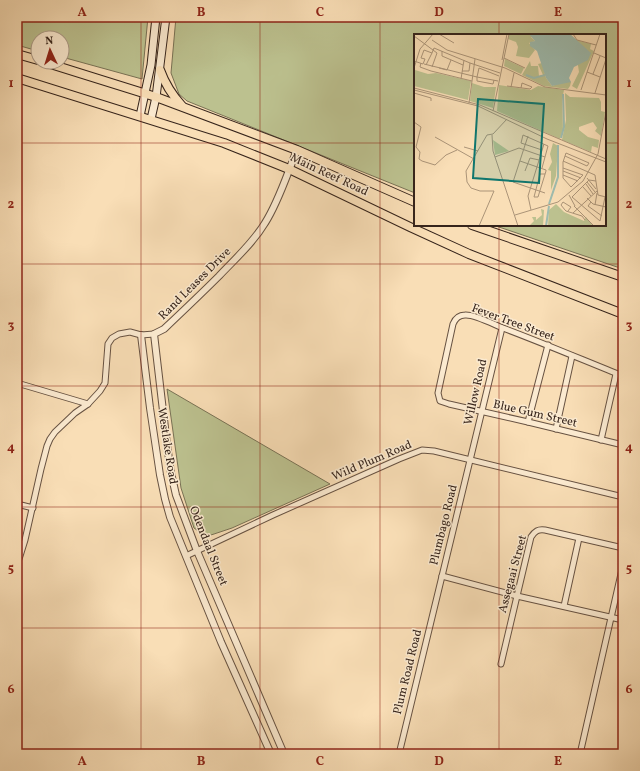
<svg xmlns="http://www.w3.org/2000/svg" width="640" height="771" font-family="Vollkorn,serif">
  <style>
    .green { fill: #bcc18f; stroke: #797255 }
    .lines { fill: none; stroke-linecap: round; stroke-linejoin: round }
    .minor-casing { stroke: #675242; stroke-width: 7 }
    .tertiary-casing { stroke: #675242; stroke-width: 8 }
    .secondary-casing { stroke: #36241b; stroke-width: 9 }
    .primary-casing { stroke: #36241b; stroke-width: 10 }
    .minor { stroke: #fbead0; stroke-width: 5 }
    .tertiary { stroke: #fbead0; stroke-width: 6 }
    .secondary { stroke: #fbead0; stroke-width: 7 }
    .primary { stroke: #f9deb6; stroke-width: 8 }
    .grid { fill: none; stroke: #8f2418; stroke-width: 1; stroke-opacity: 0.55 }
    .labels { text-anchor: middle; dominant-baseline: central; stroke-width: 3; stroke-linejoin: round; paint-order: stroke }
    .street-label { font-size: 12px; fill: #36241b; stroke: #fbead0 }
    .inset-river { fill: none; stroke: #9ebcaf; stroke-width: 2 }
    .inset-road { fill: none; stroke: #ab9478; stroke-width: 1 }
    .view { fill: #0f766e; fill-opacity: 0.15; stroke: #0f766e; stroke-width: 2 }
    .inset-edge { fill: none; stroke: #36241b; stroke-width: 2 }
    .neatline { fill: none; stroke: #8f2418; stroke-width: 1.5 }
    .grid-label { font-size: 13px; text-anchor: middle; font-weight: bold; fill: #8f2418 }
  </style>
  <rect width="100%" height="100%" fill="#f9deb6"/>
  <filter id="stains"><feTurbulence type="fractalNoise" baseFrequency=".005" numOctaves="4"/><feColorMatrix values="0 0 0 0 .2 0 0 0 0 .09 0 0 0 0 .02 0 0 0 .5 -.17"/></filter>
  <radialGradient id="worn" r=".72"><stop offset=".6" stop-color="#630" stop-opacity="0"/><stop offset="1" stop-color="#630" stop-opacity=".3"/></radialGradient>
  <g class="green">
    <polygon points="17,17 148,17 142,79 62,57 62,38 38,38 38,51 17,45"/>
    <polygon points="176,17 623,17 623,269 493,225 605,225 605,35 415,35 415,193 187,101 179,94 171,73"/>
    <polygon points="167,389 330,484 232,528 208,536 201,533 194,528 181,488"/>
  </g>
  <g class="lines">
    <defs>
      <g id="minor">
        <path d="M623,376C583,360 543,343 503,328C493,324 474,314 465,315C459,315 455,319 453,324L438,393L440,401L449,404L528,422L623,445"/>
        <polyline points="17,383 88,404"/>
        <polyline points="528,422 548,345"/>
        <polyline points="556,429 572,356"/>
        <polyline points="601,440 616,374"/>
        <polyline points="17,504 33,508"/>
        <polyline points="186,556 273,515 399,459 422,450 434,451 623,497"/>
        <polyline points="17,564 20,556 25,540 41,469 47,446 50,439 55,432 75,413 88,404 100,391 105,383 108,344 112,338 119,334 130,332 141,335 154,334"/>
        <polyline points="442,576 517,596 623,620"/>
        <polyline points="564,606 579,538"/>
        <path d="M501,664L517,596L531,537C535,531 538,529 545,530L623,548"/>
        <polyline points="399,754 502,328"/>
        <polyline points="580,754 623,565"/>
      </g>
      <g id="tertiary">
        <polyline points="141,335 150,408 160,475 165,499 170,517 221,642 271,754"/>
        <path d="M284,754L197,551L176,495L171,473L167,445L154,334L164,329C182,312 201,294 219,276C235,259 253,243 265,223C279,201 287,174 297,150"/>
      </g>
      <g id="secondary">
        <polyline points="140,116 151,65 156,17"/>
        <polyline points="151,119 156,97 166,17"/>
      </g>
      <g id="primary">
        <polyline points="17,54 38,60"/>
        <polyline points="44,62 156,97 297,150 415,202"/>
        <path d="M160,70C165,84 172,95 182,106"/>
        <polyline points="17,78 224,143 289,169 410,227 469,254 623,314"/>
        <polyline points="472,225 623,277"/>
      </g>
    </defs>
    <use href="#minor" class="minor-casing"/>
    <use href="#tertiary" class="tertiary-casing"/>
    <use href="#secondary" class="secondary-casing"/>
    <use href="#primary" class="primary-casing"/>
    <use href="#minor" class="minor"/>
    <use href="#tertiary" class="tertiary"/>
    <use href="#secondary" class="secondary"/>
    <use href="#primary" class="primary"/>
  </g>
  <path class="grid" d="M141,17V754M260,17V754M380,17V754M499,17V35M17,143H415M605,143H623M499,225V754M17,264H623M17,386H623M17,507H623M17,628H623"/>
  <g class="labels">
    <g class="street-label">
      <text transform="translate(329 175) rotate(25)">Main Reef Road</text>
      <text transform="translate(195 284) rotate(-45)">Rand Leases Drive</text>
      <text transform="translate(513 323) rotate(20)">Fever Tree Street</text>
      <text transform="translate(476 392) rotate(-77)">Willow Road</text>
      <text transform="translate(535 414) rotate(13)">Blue Gum Street</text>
      <text transform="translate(167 446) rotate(81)">Westlake Road</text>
      <text transform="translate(372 461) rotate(-23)">Wild Plum Road</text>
      <text transform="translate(444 525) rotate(-76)">Plumbago Road</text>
      <text transform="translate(208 546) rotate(68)">Odendaal Street</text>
      <text transform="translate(513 574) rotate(-75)">Assegaai Street</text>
      <text transform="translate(408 672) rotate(-76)">Plum Road Road</text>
    </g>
  </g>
  <g transform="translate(414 34)">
    <rect width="192" height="192" fill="#f9deb6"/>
    <path d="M95,0H122L121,3H117L121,7L115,9L121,16L115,24L102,22L104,13L102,8L94,5ZM156,0L162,6L177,10L176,15L180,17L163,55L158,52L165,38L160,5ZM91,25L110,34L107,40L90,32ZM116,27L117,32H124L125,42L129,41L124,30L128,29L132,44L138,52L152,47L157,48L156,52L154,55L130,52L108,41ZM1,36L14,40L22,39L57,47L54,66L0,52ZM58,49L70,53H82L79,74L56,67ZM85,51L117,56L124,52L150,56L148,66L149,96L146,105L83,77ZM151,59L156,63L185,64L187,68V77L191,78L187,102L181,97L183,94L179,88L165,93V96L174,103L185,106L184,114L178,112L177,118L148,106L152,86ZM79,106L95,117L81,121ZM139,109L144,112L142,142L137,156V137L134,136L138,128L136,120ZM142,170L150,178L170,187L172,183L179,192H134L135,176ZM127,175L130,176L129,192H115L120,187L118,183H122V186L128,181Z" fill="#bcc18f"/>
    <path d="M115,0H156L177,19L174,26L160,33L155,44L157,48L138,52L132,44L123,17L116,12V8L121,7Z" fill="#9ebcaf"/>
    <path class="inset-river" d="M112,41L120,44L131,41M147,104L150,93L149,60M135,170L144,143V111M132,192L135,172"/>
    <path class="inset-road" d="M25,0L40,9M159,0L163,6L182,11M0,2L23,19L18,33M18,6L33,16L91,34L131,53L192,61M28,17V22L49,31M180,19L192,24M90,24L111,34M88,26L93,0M0,27L9,30L11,25L7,24L10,16L18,19L20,14L56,29L55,37H48M7,29L6,33L17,37L58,47M56,29L86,39M10,30L63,43L65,34L85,42M12,31L18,19M0,34L6,15L19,0M25,34L33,36L37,26M173,38L186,43M179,40L186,22M63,43V47L79,50L80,46M63,43L84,47M47,45L50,26M93,52L116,55L118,53L108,49L107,54M97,53L100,39M0,54L66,71L192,125M0,56L64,72L133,105L192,128M167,56L186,0M0,59L17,64V67M181,59L192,25M55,69L61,25M79,77L95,0M0,88L7,93L2,113L6,118L5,125L8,127L21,131L32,121L43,116M78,101L79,117L104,192M114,102L99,148L131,159M21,103L60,125M50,113L64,117M81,123L105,114L131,123M106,127L132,136V137L124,163H120L126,140H131M149,127L181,141L184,161L192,163M128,134L134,112L109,101L107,109L128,116M149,134L169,141L157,153L149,144V128L152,119L175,129L173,132L151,122M111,137L116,124L125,126M149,137L167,144M149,141L164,147M173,144L182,155M182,147L175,146L158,163L186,187L191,163M173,148L181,158M172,150L179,160M169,153L177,162M155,161L161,172M173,164L179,170L192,173M177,168L174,172L188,182M181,171L183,159M160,172L180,192M117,176L114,162L130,110M154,177L157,173L149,168L147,171L151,176L152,177L168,182L171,186M159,179L183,157M101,181L144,168L169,147L184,120L192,77M65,192L80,157H66L57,154L53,148L52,137L73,101L79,100L93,85"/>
    <path class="view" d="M64,65L130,70L125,149L59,144Z"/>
    <rect width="192" height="192" class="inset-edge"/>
  </g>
  <rect width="640" height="771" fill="none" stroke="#f9deb6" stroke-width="44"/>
  <g transform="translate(50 50) rotate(356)"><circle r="19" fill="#fbead0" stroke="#ac9b88"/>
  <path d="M0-3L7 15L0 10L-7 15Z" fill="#8f2418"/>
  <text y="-6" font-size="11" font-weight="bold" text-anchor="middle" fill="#36241b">N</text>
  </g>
  <rect x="22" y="22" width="596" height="727" class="neatline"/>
  <g class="grid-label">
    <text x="82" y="16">A</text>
    <text x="201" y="16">B</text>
    <text x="320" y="16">C</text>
    <text x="439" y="16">D</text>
    <text x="558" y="16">E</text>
    <text x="11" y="87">1</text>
    <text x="629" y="87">1</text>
    <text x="11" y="208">2</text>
    <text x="629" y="208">2</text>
    <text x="11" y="329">3</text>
    <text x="629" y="329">3</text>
    <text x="11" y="451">4</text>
    <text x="629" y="451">4</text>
    <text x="11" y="572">5</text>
    <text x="629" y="572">5</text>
    <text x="11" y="693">6</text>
    <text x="629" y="693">6</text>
    <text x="82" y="765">A</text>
    <text x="201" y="765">B</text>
    <text x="320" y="765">C</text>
    <text x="439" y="765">D</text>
    <text x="558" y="765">E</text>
  </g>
  <rect width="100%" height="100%" filter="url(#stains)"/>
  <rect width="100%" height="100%" fill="url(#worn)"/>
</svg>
